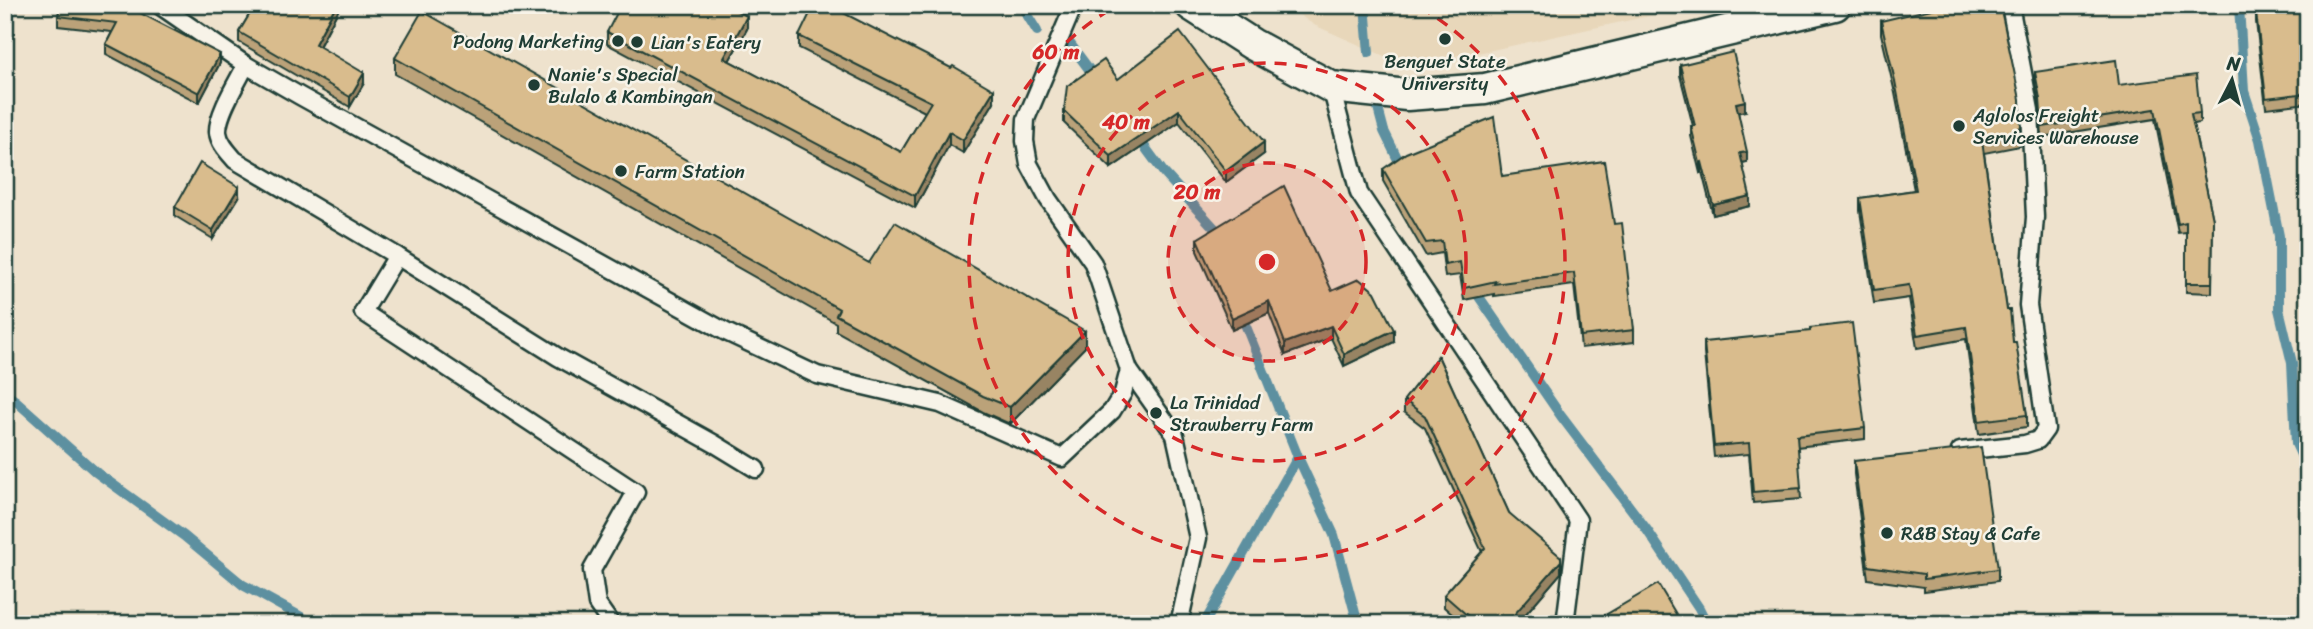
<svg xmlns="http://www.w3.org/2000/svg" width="2313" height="629" font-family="Sriracha,sans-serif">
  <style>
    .built { fill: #e8d7ba }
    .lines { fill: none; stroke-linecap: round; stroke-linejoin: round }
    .stream { stroke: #5d90a0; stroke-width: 10 }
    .service-casing { stroke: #1f3d34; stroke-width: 21 }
    .minor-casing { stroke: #1f3d34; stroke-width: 35 }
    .service { stroke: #f7f3e8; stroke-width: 16 }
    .minor { stroke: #f7f3e8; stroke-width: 30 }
    .wall { fill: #bba279; stroke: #1f3d34; stroke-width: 2 }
    .shaded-wall { fill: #988463; stroke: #1f3d34; stroke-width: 2 }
    .building { fill: #d9bc8d; stroke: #1f3d34; stroke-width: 2 }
    .ring { fill: none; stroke: #d62828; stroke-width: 3.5; stroke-dasharray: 12 9 }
    .poi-dot { fill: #1f3d34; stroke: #f7f3e8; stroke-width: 2.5 }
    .labels { text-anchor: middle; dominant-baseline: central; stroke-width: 5; stroke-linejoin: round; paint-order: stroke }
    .poi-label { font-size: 19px; fill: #1f3d34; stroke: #f7f3e8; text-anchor: start }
    .centre { fill: #d62828; stroke: #f7f3e8; stroke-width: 3.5 }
    .ring-label { font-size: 21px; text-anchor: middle; font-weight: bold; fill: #d62828; stroke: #f7f3e8; stroke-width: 5; stroke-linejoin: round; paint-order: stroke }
  </style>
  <rect width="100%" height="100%" fill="#eee2cd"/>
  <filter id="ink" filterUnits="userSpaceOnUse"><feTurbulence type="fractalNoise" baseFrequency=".0143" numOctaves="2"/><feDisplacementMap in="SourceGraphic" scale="14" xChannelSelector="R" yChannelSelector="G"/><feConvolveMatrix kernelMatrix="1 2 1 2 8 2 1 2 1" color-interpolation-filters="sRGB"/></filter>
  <g filter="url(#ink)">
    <polygon class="built" points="1285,5 1700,5 1478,53 1398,62 1314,25"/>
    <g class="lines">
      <g class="stream">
        <polyline points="1021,5 1037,31"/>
        <polyline points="1365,5 1369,53"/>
        <polyline points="2239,5 2244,91 2260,140 2279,236 2279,309 2292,363 2296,444 2308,470"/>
        <polyline points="1068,41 1097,80"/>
        <polyline points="1375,97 1384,131 1403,170"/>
        <polyline points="1136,135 1164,173 1218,232 1218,241"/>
        <polyline points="1473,288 1561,416 1647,530 1699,608 1707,624"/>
        <polyline points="1241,314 1298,457 1334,535 1358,624"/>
        <polyline points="5,394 16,401 97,473 184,536 243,585 314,624"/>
        <polyline points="1204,624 1298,457"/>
      </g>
      <defs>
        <g id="service">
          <polyline points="159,5 246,65 300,96 726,332 817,375 940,404 1062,458 1112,411 1123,393 1129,370 1093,263 1048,199 1029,164 1025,141 1026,119 1074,5"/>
          <path d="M246,65C238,81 217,114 218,132C219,143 228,152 235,160L397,256L558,357L715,444L756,469"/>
          <polyline points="1331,87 1359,193 1578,520 1565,624"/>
          <polyline points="397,256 363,312 636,492 592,570 597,604 611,624"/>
          <polyline points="1129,370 1175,435 1198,538 1179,624"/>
          <polyline points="1960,451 2025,444 2038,440 2046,429 2028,305 2035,217 2030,110 2010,5"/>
        </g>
        <polyline id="minor" points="1191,5 1252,44 1331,87 1407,95 1485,89 1835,5"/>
      </defs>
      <use href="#service" class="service-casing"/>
      <use href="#minor" class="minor-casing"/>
      <use href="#service" class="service"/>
      <use href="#minor" class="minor"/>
    </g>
    <g class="wall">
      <polygon points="125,5 220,63 199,103 106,54 106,44 112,32 58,26 58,16"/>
      <polygon points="255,5 341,5 319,47 364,83 350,107 239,42 239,32"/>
      <polygon points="2308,6 2308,103 2266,108 2256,22 2256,12"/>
      <polygon points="1881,21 2021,127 2020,146 1984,153 2007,310 2027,415 2027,427 1979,434 1966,339 1917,348 1909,298 1874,303 1860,211 1860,198 1914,190 1895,93 1881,34"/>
      <polygon points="747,29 729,61 901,152 925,112 799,48 799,36 994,102 963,153 949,145 915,208 607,44 607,32"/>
      <polygon points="395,58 869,263 1085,347 1010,424 983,412 836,331 836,323 395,74"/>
      <polygon points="1680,65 1745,111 1738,112 1747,162 1742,163 1750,206 1713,215 1702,172 1700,173 1691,136 1691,126 1693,126 1680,75"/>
      <polygon points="2035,72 2119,85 2200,113 2200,123 2193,124 2213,220 2212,293 2186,292 2186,232 2178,233 2155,119 2042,137 2040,108 2035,82"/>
      <polygon points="1118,79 1264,154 1226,182 1179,122 1111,168 1064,123 1064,111"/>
      <polygon points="1383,169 1502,176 1614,224 1634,330 1634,342 1581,348 1574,285 1494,296 1494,294 1464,300 1460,275 1445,277 1442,253 1426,256 1383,181"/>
      <polygon points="239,197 213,239 175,216 175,207"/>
      <polygon points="1197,239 1332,291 1394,342 1344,366 1331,338 1285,355 1269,313 1232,330 1197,251"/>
      <polygon points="1704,342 1865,428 1865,439 1797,447 1801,499 1753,503 1749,454 1714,457 1704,353"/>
      <polygon points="1438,356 1509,513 1561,569 1561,573 1517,624 1463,624 1444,607 1444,595 1482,552 1425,428 1404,412 1404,400"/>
      <polygon points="1854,461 1998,569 1998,581 1924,591 1924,587 1868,579 1854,474"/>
    </g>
    <g class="shaded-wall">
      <polygon points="336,5 341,5 315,54 315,44"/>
      <polygon points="747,16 747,29 724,70 724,58"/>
      <polygon points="220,54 220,63 199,103 199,93"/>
      <polygon points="364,73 364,83 350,107 350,97"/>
      <polygon points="994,90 994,102 963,153 963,140"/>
      <polygon points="1745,101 1745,111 1736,113 1736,103"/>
      <polygon points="1179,110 1179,122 1111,168 1111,156"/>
      <polygon points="949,132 949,145 915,208 915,196"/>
      <polygon points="1264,142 1264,154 1226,182 1226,171"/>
      <polygon points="1747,152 1747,162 1740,163 1740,153"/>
      <polygon points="1702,162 1702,172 1700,173 1700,163"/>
      <polygon points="239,187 239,197 213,239 213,230"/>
      <polygon points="1750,196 1750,206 1713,215 1713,205"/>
      <polygon points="1269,301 1269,313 1232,330 1232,318"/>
      <polygon points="1331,326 1331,338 1285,355 1285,343"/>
      <polygon points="1394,330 1394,342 1344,366 1344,354"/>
      <polygon points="1085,331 1085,347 1010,424 1010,407"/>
      <polygon points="1561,557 1561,573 1517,624 1506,624"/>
    </g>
    <g class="building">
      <polygon points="60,5 125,5 220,54 199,93 106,44 117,23 58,16"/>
      <polygon points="255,5 336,5 315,44 364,73 350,97 239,32"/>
      <polygon points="621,5 726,5 747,16 724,58 901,152 931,102 799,36 814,5 828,5 951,68 953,66 994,90 963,140 949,132 915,196 607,32"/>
      <polygon points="1948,5 2000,5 2020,99 2021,127 2019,128 2020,134 1982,141 2007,310 2010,310 2013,342 2016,342 2027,415 1979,421 1966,327 1917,335 1909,285 1874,290 1860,198 1916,190 1895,81 1881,21"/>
      <polygon points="2308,6 2308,93 2266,98 2256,12"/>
      <polygon points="422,11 869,263 895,222 1085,331 1010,407 983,396 836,315 839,309 395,58"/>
      <polygon points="1180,32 1264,142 1226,171 1179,110 1111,156 1064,111 1067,86 1104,60 1118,79"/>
      <polygon points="1733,52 1745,101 1736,103 1747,152 1740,153 1750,196 1713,205 1702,162 1700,163 1691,126 1695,126 1680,65"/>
      <polygon points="2116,60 2119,85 2196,75 2200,113 2191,114 2213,220 2212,283 2186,283 2186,222 2178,224 2155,109 2042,127 2040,99 2035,72"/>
      <polygon points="1494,117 1502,176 1604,161 1614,224 1622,223 1634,330 1581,336 1574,273 1494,284 1496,281 1464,288 1460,262 1445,265 1442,241 1426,243 1383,169 1406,153"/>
      <polygon points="200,163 239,187 213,230 175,207"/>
      <polygon points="1284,186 1332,291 1359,279 1375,292 1394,330 1344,354 1331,326 1285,343 1269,301 1232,318 1197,239"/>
      <polygon points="1852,323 1865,428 1797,436 1801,488 1753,492 1749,443 1714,446 1704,342 1810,331 1810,328"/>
      <polygon points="1438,356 1509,513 1561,557 1561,561 1506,624 1477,624 1444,595 1485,548 1425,416 1404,400"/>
      <polygon points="1981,447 1998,569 1924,579 1924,574 1868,566 1854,461"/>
      <polygon points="1658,584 1682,624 1599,624 1597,620"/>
    </g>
  </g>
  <circle cx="1267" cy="262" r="99" fill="#d62828" fill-opacity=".12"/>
  <g class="ring">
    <circle cx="1267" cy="262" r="99"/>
    <circle cx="1267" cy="262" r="199"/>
    <path d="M1420 7A298 298 0 1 1 1114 7"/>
  </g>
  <g class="poi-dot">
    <circle cx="1445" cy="39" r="7"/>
    <circle cx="618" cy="41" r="7"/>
    <circle cx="637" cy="42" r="7"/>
    <circle cx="534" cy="85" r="7"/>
    <circle cx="1959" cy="126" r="7"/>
    <circle cx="621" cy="171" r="7"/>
    <circle cx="1156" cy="413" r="7"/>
    <circle cx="1887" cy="533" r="7"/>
  </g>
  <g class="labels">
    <g class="poi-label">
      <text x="604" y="41" text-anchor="end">Podong Marketing</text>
      <text x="651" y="42">Lian's Eatery</text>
      <text x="1445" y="61" text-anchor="middle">Benguet State<tspan x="1445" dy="22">University</tspan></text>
      <text x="548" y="74">Nanie's Special<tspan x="548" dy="22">Bulalo &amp; Kambingan</tspan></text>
      <text x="1973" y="115">Aglolos Freight<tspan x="1973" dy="22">Services Warehouse</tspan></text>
      <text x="635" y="171">Farm Station</text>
      <text x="1170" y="402">La Trinidad<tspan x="1170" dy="22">Strawberry Farm</tspan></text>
      <text x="1901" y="533">R&amp;B Stay &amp; Cafe</text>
    </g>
  </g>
  <circle cx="1267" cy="262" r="10" class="centre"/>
  <g class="ring-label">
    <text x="1056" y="59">60 m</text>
    <text x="1126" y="129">40 m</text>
    <text x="1197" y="199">20 m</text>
  </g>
  <rect width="2313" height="629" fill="none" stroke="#f7f3e8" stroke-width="28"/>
  <rect x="14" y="14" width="2285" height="601" fill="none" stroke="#1f3d34" stroke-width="2.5" filter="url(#ink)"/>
  <g transform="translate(2232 80) rotate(6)" stroke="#f7f3e8" stroke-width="5" paint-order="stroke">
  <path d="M0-5L12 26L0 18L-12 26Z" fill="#1f3d34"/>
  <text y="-10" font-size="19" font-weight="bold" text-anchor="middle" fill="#1f3d34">N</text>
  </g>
</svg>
